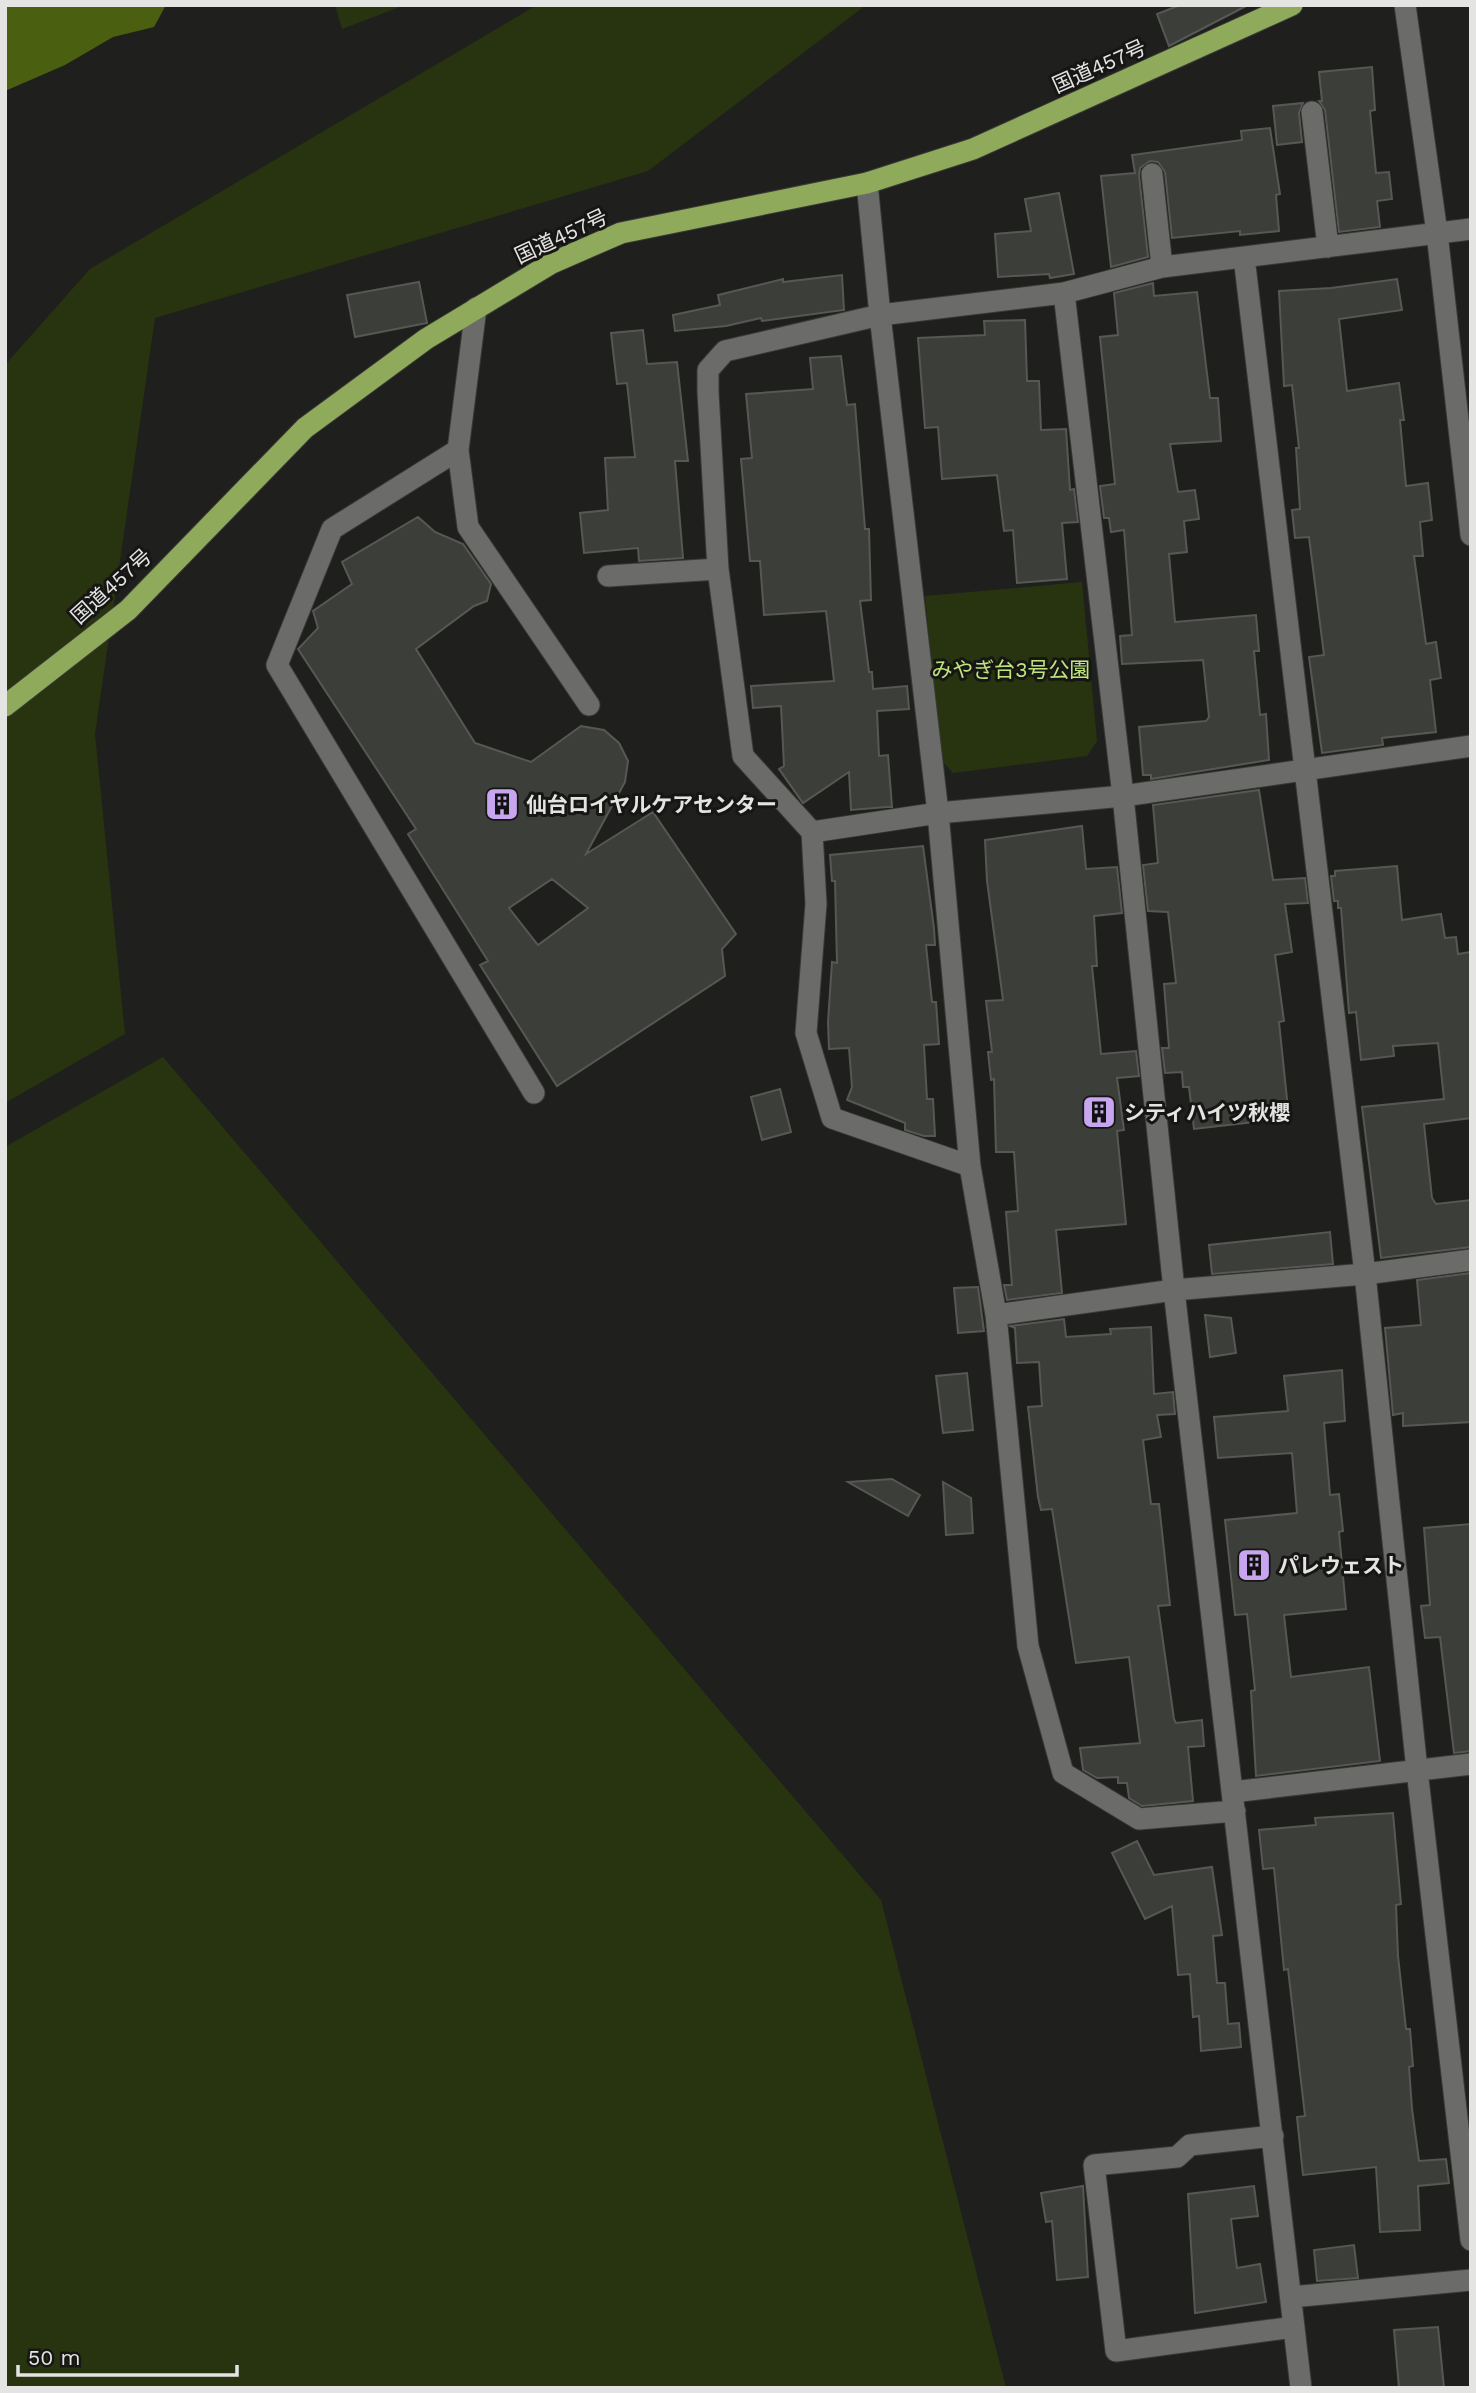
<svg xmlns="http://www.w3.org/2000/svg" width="1476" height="2393" font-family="'Work Sans','Noto Sans JP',sans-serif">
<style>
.green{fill:#28340f}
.water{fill:#4a6010}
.building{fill:#3c3e3a;stroke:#565854;stroke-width:2;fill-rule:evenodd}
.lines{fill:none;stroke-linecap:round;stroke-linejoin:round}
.minor-casing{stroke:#393a38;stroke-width:23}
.highway-casing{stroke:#393a38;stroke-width:23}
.minor{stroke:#6b6c69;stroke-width:21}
.highway{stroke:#8faa5b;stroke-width:21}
.labels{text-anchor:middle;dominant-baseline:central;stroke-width:6;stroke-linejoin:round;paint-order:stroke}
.street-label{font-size:21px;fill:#e4e5e3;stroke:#161714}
.park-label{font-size:21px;fill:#c0e47d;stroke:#161714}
.poi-label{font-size:21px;font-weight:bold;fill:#e4e5e3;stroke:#161714;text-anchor:start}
</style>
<rect width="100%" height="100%" fill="#1f201d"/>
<path class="green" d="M 335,5 L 405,5 L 342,29 Z
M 537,5 L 866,5 L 648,171 L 155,318 L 95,734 L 125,1034 L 5,1103 L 5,365 L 90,269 Z
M 1082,582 L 1097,741 L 1087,756 L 953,773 L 941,760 L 925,596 Z
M 163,1057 L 881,1900 L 1006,2388 L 5,2388 L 5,1147 Z"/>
<path class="water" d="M 5,5 L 166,5 L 154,27 L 113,37 L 65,65 L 5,91 Z"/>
<path class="building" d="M 1180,5 L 1248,5 L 1169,46 L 1157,14 Z
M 1372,67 L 1375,110 L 1370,111 L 1376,173 L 1389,172 L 1392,199 L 1377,201 L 1380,227 L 1339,232 L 1325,110 L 1319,101 L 1322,101 L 1319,72 Z
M 1303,103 L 1299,113 L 1302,142 L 1277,145 L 1273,106 Z
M 1270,128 L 1280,194 L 1276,195 L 1279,231 L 1240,235 L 1240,231 L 1172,238 L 1165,172 L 1158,162 L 1150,161 L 1140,168 L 1139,175 L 1148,257 L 1111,267 L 1101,176 L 1135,173 L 1132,155 L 1242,140 L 1241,131 Z
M 1059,193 L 1074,274 L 1050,278 L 1049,274 L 998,277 L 995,234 L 1031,231 L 1025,199 Z
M 842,275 L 844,310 L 762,321 L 761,318 L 726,326 L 675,331 L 673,315 L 720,305 L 718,295 L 783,279 L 783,282 Z
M 1397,279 L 1402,310 L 1339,319 L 1347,391 L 1399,383 L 1404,420 L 1400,420 L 1406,486 L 1428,483 L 1432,520 L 1420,522 L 1423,556 L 1414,556 L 1426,644 L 1436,642 L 1441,678 L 1430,680 L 1436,732 L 1382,738 L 1383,745 L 1322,753 L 1309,657 L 1324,655 L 1309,537 L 1295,538 L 1292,510 L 1300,509 L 1296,448 L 1299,448 L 1292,385 L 1284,386 L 1279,291 L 1331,288 Z
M 419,282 L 427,323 L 355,337 L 347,295 Z
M 1153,283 L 1154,296 L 1197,292 L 1210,398 L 1218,398 L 1221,441 L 1170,444 L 1178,492 L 1195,490 L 1199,519 L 1184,521 L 1187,552 L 1169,554 L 1175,622 L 1256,615 L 1259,651 L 1254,651 L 1260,715 L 1266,714 L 1269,760 L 1151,779 L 1151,775 L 1143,775 L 1139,727 L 1206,721 L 1209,717 L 1203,660 L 1122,664 L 1120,636 L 1132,635 L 1124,530 L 1111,532 L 1109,518 L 1104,518 L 1100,486 L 1115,484 L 1100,337 L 1118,335 L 1114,293 Z
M 1025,320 L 1027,381 L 1039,381 L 1041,430 L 1066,429 L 1070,490 L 1074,489 L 1078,522 L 1062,523 L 1067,579 L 1017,583 L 1013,530 L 1004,531 L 997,475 L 942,479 L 938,427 L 925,428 L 918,338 L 985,335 L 984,321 Z
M 643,330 L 647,364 L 677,362 L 688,461 L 675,461 L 683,558 L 639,561 L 638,548 L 584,553 L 580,513 L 608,510 L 605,458 L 635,457 L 627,383 L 617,384 L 611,333 Z
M 841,356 L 847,405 L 855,404 L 865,529 L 869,529 L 871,600 L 860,601 L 869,672 L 872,672 L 873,689 L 907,686 L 909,709 L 877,711 L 879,756 L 888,755 L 892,807 L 887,807 L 851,810 L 849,772 L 803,803 L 779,769 L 784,766 L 781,706 L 753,708 L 751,686 L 834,681 L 826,611 L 764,615 L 760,561 L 750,561 L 741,459 L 752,458 L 746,394 L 813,389 L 810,358 Z
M 418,517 L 435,532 L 463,544 L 491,584 L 487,601 L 474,606 L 416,649 L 475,743 L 531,762 L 581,726 L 604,730 L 619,743 L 628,761 L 625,782 L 586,854 L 653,812 L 736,934 L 722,949 L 725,976 L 557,1086 L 480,965 L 488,961 L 408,834 L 416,829 L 298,649 L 318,628 L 313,611 L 352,584 L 342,562 ZM 552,879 L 588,908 L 538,945 L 509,908 Z
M 1259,790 L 1273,880 L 1305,878 L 1308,903 L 1285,904 L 1292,952 L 1275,955 L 1284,1021 L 1279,1022 L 1289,1118 L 1194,1129 L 1189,1087 L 1183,1087 L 1182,1072 L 1165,1073 L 1162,1048 L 1169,1048 L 1164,984 L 1176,983 L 1168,912 L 1148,911 L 1143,865 L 1158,863 L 1153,805 Z
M 1082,826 L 1086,869 L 1117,867 L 1122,913 L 1094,916 L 1097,966 L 1092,966 L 1101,1054 L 1136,1051 L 1139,1076 L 1117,1078 L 1124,1130 L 1117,1131 L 1126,1224 L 1056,1230 L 1062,1293 L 1007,1300 L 1004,1285 L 1012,1285 L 1006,1212 L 1018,1211 L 1014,1152 L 996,1152 L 994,1079 L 991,1080 L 988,1052 L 992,1052 L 986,1001 L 1003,1000 L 987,881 L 985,840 Z
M 923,846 L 934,928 L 935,945 L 926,945 L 932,1002 L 936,1002 L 939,1044 L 924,1045 L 927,1099 L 933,1099 L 935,1136 L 924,1136 L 905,1130 L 905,1123 L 847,1100 L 852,1087 L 849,1048 L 829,1049 L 828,1022 L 832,962 L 837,963 L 835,881 L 832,881 L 830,855 Z
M 1397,866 L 1402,920 L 1441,914 L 1445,938 L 1456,937 L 1458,954 L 1471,952 L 1471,1118 L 1424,1124 L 1432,1198 L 1436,1204 L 1471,1200 L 1471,1247 L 1381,1258 L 1362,1107 L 1444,1099 L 1438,1043 L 1393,1046 L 1394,1056 L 1361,1060 L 1356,1012 L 1349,1013 L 1341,908 L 1338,908 L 1338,901 L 1334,901 L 1331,876 L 1335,876 L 1335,871 Z
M 780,1089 L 791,1132 L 762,1140 L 751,1097 Z
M 1330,1232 L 1333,1264 L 1212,1274 L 1209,1245 Z
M 1471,1273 L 1471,1422 L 1403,1426 L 1403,1413 L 1393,1415 L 1385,1328 L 1421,1325 L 1417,1280 Z
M 978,1287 L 984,1331 L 958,1333 L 954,1288 Z
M 1205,1315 L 1231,1318 L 1236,1353 L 1210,1357 Z
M 1064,1319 L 1066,1337 L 1111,1334 L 1110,1329 L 1151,1327 L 1154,1394 L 1173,1392 L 1175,1414 L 1157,1415 L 1161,1437 L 1143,1440 L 1151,1504 L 1159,1504 L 1170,1605 L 1158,1606 L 1174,1719 L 1176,1723 L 1202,1720 L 1204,1746 L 1188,1747 L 1193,1801 L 1142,1806 L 1129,1798 L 1127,1783 L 1118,1783 L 1118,1777 L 1097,1778 L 1083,1770 L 1080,1748 L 1140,1743 L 1129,1657 L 1076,1663 L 1052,1509 L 1041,1510 L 1038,1497 L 1028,1407 L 1042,1406 L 1039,1362 L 1017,1363 L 1015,1328 L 1010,1326 Z
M 1342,1370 L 1345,1421 L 1324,1423 L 1330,1495 L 1339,1494 L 1343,1531 L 1339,1532 L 1346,1609 L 1284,1615 L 1291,1677 L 1369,1667 L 1380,1761 L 1256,1776 L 1251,1691 L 1255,1690 L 1247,1614 L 1235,1615 L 1225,1520 L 1297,1513 L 1292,1453 L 1218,1458 L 1214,1417 L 1288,1411 L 1284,1376 Z
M 967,1373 L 973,1430 L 943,1433 L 936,1376 Z
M 892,1479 L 920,1495 L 908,1516 L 848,1482 Z
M 943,1482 L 971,1498 L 973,1533 L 946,1535 Z
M 1471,1524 L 1471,1751 L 1454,1753 L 1440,1637 L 1425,1638 L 1421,1606 L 1430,1605 L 1424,1528 Z
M 1393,1813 L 1401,1904 L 1396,1905 L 1398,1956 L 1406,2029 L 1410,2029 L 1413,2066 L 1409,2067 L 1412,2109 L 1419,2161 L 1446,2159 L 1449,2183 L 1418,2186 L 1420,2230 L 1380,2232 L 1376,2167 L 1303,2175 L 1297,2117 L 1305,2116 L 1288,1969 L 1284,1970 L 1274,1868 L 1263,1869 L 1259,1830 L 1316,1825 L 1315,1818 Z
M 1137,1841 L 1154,1875 L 1212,1867 L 1222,1935 L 1213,1936 L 1217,1983 L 1225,1983 L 1228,2024 L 1239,2023 L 1241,2047 L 1201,2051 L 1199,2016 L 1193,2017 L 1190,1974 L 1178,1975 L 1172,1906 L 1145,1919 L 1112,1853 Z
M 1083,2186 L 1088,2277 L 1057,2280 L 1052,2221 L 1046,2222 L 1041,2193 Z
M 1254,2186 L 1258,2216 L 1231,2219 L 1237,2268 L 1260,2264 L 1266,2302 L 1195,2313 L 1188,2194 Z
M 1354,2245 L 1358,2278 L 1317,2281 L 1314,2250 Z
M 1438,2327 L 1444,2388 L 1399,2388 L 1394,2330 Z"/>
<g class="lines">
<g class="minor-casing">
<path id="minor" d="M 1405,5 L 1437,233 L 1471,535
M 1312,112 L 1328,247
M 1152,174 L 1162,267
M 867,183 L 880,315 L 938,813 L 1123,796 L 1471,746
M 1471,229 L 1162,267 L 1064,293 L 880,315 L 725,351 L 708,370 L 708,392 L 718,569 L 743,756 L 812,832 L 938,813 L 970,1166 L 996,1315 L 1174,1290 L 1365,1274 L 1471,1260
M 1244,257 L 1365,1274 L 1417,1770 L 1471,2240
M 1064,293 L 1123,796 L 1174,1290 L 1301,2388
M 476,308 L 458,450 L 332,529 L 277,665 L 534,1093
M 458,450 L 468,527 L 589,705
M 608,576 L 718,569
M 812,832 L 816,904 L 806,1033 L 832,1118 L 970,1166
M 996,1315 L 1028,1646 L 1063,1773 L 1139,1819 L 1235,1811
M 1232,1792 L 1471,1764
M 1273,2136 L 1190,2145 L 1177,2157 L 1094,2165 L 1116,2351 L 1294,2327
M 1291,2297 L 1471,2280"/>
</g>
<g class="highway-casing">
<path id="highway" d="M 5,706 L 128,610 L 305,428 L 426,339 L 552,263 L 621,233 L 867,183 L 973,149 L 1292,5"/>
</g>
<use href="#minor" class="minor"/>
<use href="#highway" class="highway"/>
</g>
<defs>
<g id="building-square" transform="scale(1.75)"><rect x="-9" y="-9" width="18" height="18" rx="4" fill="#c7a6ef" stroke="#161714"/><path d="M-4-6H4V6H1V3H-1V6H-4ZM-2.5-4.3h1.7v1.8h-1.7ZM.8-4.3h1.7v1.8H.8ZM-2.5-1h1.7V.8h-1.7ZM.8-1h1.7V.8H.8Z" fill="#111"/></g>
</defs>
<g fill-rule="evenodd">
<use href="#building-square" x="502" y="804"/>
<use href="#building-square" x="1099" y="1112"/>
<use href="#building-square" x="1254" y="1565"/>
</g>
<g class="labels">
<g class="street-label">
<text transform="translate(1099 66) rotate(-24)">国道457号</text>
<text transform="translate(561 236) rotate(-25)">国道457号</text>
<text transform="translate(111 586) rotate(-42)">国道457号</text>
</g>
<g class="park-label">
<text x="1011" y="669">みやぎ台3号公園</text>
</g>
<g class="poi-label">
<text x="526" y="804">仙台ロイヤルケアセンター</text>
<text x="1124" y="1112">シティハイツ秋櫻</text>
<text x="1278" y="1565">パレウェスト</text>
</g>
</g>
<rect width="1476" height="2393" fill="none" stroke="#e4e5e3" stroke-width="14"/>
<path d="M18 2365v10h219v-10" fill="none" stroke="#e4e5e3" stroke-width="3.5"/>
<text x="28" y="2365" font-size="21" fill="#e4e5e3" stroke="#161714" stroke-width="5" paint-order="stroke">50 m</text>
</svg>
